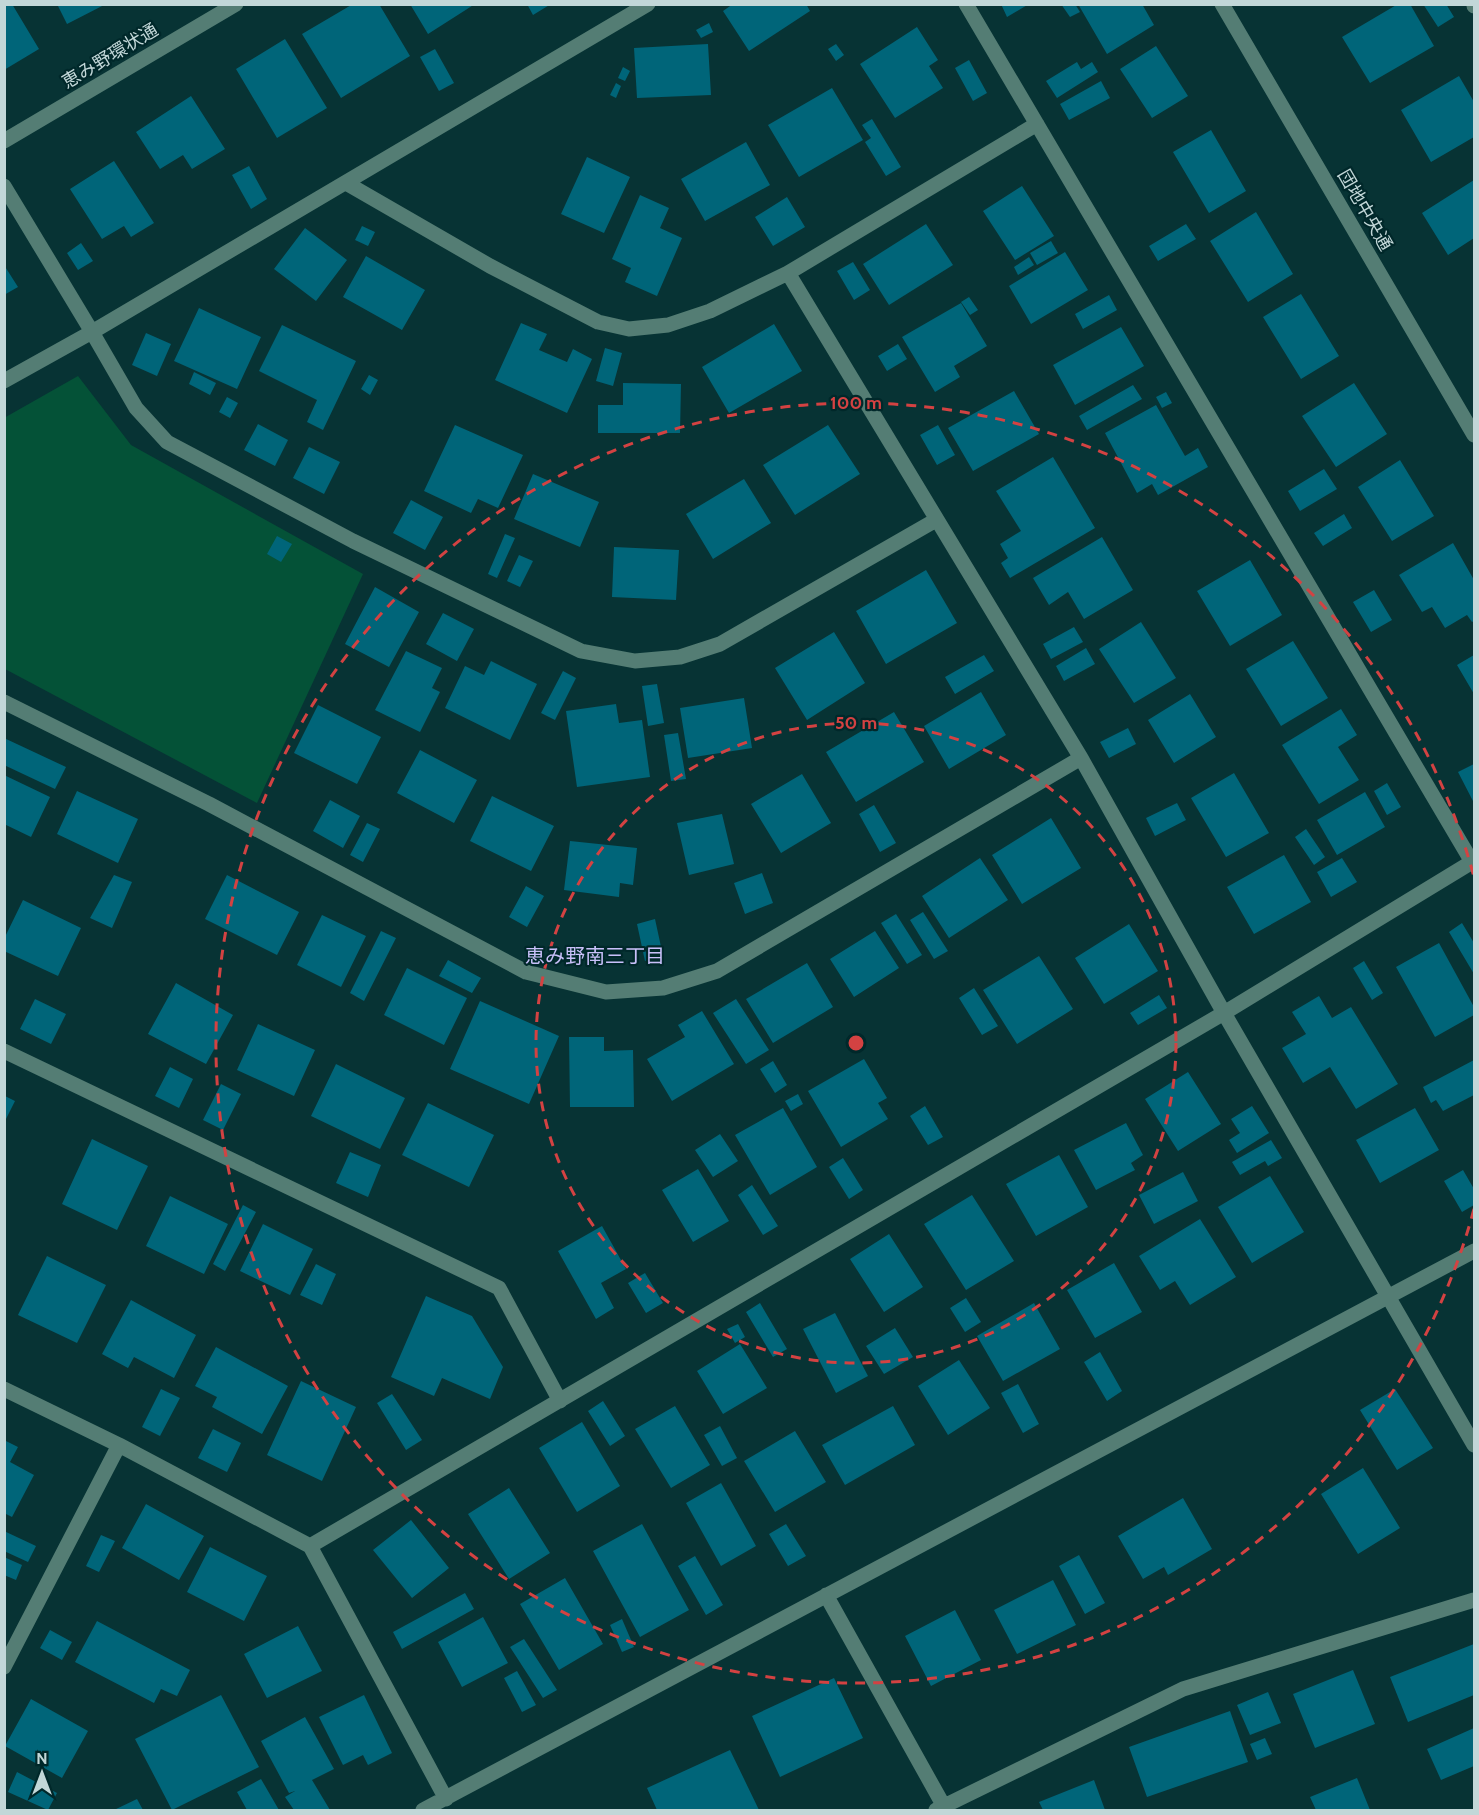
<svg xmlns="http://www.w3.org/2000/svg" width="1479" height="1815" font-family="Cabin,'Noto Sans JP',sans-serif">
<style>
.green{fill:#045237}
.building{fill:#006579}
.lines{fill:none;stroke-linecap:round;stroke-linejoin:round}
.minor{stroke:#547d74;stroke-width:15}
.ring{fill:none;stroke:#d34242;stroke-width:3;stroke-dasharray:10 8}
.labels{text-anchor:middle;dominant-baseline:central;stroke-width:4.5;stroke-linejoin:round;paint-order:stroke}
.street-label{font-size:18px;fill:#c2d7d8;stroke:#00282a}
.neighbourhood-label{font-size:20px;fill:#c8c0f9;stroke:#00282a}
.centre{fill:#d34242;stroke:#00282a;stroke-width:3}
.ring-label{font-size:18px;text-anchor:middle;font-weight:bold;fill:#d34242;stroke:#00282a;stroke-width:4.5;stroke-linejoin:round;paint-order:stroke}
</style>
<rect width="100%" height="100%" fill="#073334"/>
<path class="green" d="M 78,376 L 131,445 L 363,574 L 257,803 L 5,669 L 4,418 Z"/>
<path class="building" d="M 4,4 L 12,4 L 39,49 L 4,70 Z
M 57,4 L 106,4 L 67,24 Z
M 353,4 L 379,4 L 410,56 L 341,98 L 302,34 Z
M 410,4 L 475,4 L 428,34 Z
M 527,4 L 551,4 L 533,15 Z
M 733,4 L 806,4 L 810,11 L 749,51 L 723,11 Z
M 1001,4 L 1029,4 L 1007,17 Z
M 1061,4 L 1075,4 L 1080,12 L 1070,17 Z
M 1078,4 L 1142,4 L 1154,25 L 1107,54 Z
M 1398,4 L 1410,4 L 1434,46 L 1370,83 L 1342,37 Z
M 1423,4 L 1446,4 L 1454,17 L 1438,27 Z
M 709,23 L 713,32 L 701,38 L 696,30 Z
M 917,27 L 938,60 L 929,66 L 943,88 L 895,118 L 860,64 Z
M 285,39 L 327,108 L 277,138 L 236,69 Z
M 708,44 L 711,95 L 637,98 L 634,48 Z
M 836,44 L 844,55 L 836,61 L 828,49 Z
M 1156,46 L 1188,96 L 1152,118 L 1120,69 Z
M 435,49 L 454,83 L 439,91 L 420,57 Z
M 969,60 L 987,93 L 973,101 L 955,68 Z
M 1077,62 L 1081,69 L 1092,62 L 1098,72 L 1057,98 L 1046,81 Z
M 623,67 L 630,71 L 625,81 L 618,78 Z
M 1459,76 L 1474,102 L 1474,137 L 1431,162 L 1401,110 Z
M 1101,81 L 1110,98 L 1069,120 L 1060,104 Z
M 616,83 L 621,86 L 616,98 L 610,95 Z
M 832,88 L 863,140 L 799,177 L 768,125 Z
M 191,96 L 225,149 L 192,169 L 183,155 L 160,169 L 136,132 Z
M 872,119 L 901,167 L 886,176 L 865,142 L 871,138 L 862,125 Z
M 1211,130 L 1246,191 L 1209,213 L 1173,152 Z
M 746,142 L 770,185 L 705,221 L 681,179 Z
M 587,157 L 630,177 L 604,233 L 561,214 Z
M 114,161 L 154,223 L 131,237 L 124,226 L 102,239 L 70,189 Z
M 249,166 L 267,199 L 251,209 L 232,175 Z
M 1474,180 L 1474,238 L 1448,255 L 1422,213 Z
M 1022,186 L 1054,236 L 1015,260 L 983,211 Z
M 640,195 L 669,208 L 660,228 L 682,238 L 657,296 L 625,282 L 631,268 L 612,259 Z
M 787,197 L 805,227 L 773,246 L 755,217 Z
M 1256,212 L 1293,274 L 1248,302 L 1210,241 Z
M 926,224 L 953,265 L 889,305 L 863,264 Z
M 1186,224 L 1196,239 L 1158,261 L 1149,246 Z
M 362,226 L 375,232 L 368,246 L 355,240 Z
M 305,228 L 347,260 L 316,301 L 274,269 Z
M 1051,241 L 1058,253 L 1037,265 L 1030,253 Z
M 81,243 L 93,261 L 78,270 L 67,253 Z
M 1065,252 L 1088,290 L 1031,324 L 1009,286 Z
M 366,256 L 425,290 L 402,330 L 343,297 Z
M 1029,257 L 1034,265 L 1018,275 L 1014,267 Z
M 853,262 L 870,290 L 854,300 L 837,271 Z
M 4,265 L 18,287 L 4,295 Z
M 1301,294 L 1339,356 L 1301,379 L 1263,317 Z
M 1109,295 L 1117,310 L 1083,329 L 1075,314 Z
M 969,297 L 978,310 L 970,315 L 961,302 Z
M 961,303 L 987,346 L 954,366 L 960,377 L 935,392 L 902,337 Z
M 199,308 L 261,337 L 237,389 L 174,361 Z
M 521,323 L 547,334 L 539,350 L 567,362 L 573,349 L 592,359 L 567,413 L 495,380 Z
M 774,324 L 802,371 L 729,413 L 702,367 Z
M 282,325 L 356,361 L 323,430 L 307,422 L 317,400 L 259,371 Z
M 1121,327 L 1144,366 L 1075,405 L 1053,365 Z
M 146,333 L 171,344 L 157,376 L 132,365 Z
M 898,344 L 907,359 L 887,371 L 878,356 Z
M 605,348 L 622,353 L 613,386 L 596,381 Z
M 194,372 L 216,383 L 210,395 L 189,384 Z
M 369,375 L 378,380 L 370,395 L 361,389 Z
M 623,383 L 681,384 L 680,433 L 598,433 L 598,405 L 623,405 Z
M 1354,383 L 1387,434 L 1336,467 L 1302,416 Z
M 1133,385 L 1142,399 L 1087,430 L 1079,416 Z
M 1014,391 L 1039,434 L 973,471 L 948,428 Z
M 1166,392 L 1172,403 L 1162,408 L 1156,397 Z
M 227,397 L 238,403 L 230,418 L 219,412 Z
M 1156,405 L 1185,456 L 1198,448 L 1208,467 L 1158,495 L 1152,484 L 1137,493 L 1105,433 Z
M 258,424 L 288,440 L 275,466 L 244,450 Z
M 455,425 L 523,455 L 498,508 L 478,499 L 471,513 L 424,491 Z
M 828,425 L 860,474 L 795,515 L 763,465 Z
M 938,425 L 955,455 L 937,465 L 920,435 Z
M 309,447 L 340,462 L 324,494 L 293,478 Z
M 1053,457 L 1095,528 L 1010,578 L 1001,563 L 1008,558 L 1000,544 L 1021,531 L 996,491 Z
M 1400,460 L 1434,516 L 1392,541 L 1358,487 Z
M 1324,469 L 1337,489 L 1300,511 L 1288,491 Z
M 533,474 L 599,502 L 580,547 L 514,519 Z
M 744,479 L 771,523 L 713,559 L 686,514 Z
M 411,500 L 443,517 L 425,550 L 393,533 Z
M 1344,514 L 1352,528 L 1323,546 L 1314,533 Z
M 505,534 L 515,538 L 497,578 L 488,574 Z
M 277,536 L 292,544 L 281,562 L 267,554 Z
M 1102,537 L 1133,590 L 1084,619 L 1068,592 L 1049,605 L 1033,578 Z
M 1453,543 L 1474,580 L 1474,621 L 1472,622 L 1467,615 L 1445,628 L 1432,607 L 1422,612 L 1399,575 Z
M 614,547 L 679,550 L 676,600 L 612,597 Z
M 519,555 L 533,561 L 520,587 L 507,581 Z
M 1250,560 L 1282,615 L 1230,646 L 1197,591 Z
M 926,570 L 957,623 L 886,664 L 856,611 Z
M 375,587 L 419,612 L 389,667 L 345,644 Z
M 1374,590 L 1392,620 L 1371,632 L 1353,602 Z
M 443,613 L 474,629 L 457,661 L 426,644 Z
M 1141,622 L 1176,678 L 1134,703 L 1099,649 Z
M 1074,627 L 1083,642 L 1051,659 L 1043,644 Z
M 834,632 L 865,683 L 807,720 L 775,668 Z
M 1293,641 L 1328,698 L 1281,726 L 1246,669 Z
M 1086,648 L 1095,664 L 1064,681 L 1056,666 Z
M 406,651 L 442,668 L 432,688 L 440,692 L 420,732 L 375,710 Z
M 984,655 L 994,671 L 955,694 L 945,677 Z
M 1474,655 L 1474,694 L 1457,665 Z
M 491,661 L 537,684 L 510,740 L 445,708 L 465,666 L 484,675 Z
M 563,671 L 576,678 L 555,720 L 541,713 Z
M 657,684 L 664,723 L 648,726 L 642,686 Z
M 981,692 L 1006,735 L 949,769 L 924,726 Z
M 1190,694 L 1216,737 L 1174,763 L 1148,720 Z
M 744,698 L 752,748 L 688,758 L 680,708 Z
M 616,704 L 619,723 L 642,720 L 650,777 L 577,787 L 566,711 Z
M 318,705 L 381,737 L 357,784 L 294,753 Z
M 1341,709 L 1357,735 L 1338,747 L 1359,780 L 1319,804 L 1282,745 Z
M 894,712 L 924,762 L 856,802 L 826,752 Z
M 1128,728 L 1136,744 L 1109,758 L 1100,742 Z
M 678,733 L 686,779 L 671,781 L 664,735 Z
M 4,738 L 66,767 L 55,789 L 4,765 Z
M 420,750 L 477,780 L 454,823 L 397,793 Z
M 1474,764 L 1474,803 L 1458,772 Z
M 1234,773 L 1269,833 L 1226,857 L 1191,798 Z
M 802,774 L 831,823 L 781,853 L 751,804 Z
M 4,775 L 50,797 L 31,837 L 4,824 Z
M 1387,783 L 1401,807 L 1387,815 L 1374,791 Z
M 77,791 L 138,819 L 118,863 L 57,834 Z
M 1365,792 L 1385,827 L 1337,855 L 1317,820 Z
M 492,796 L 554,826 L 531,871 L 470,841 Z
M 330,800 L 360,816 L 343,848 L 313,831 Z
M 1177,803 L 1186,820 L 1155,836 L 1146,818 Z
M 874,805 L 896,843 L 880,852 L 859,814 Z
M 722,814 L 734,864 L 689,875 L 677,823 Z
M 1051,818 L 1081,868 L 1022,904 L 992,855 Z
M 367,823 L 380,829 L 363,862 L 350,855 Z
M 1306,829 L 1325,857 L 1314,865 L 1295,837 Z
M 570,841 L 637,848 L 633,885 L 620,883 L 619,897 L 564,890 Z
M 1284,855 L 1311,902 L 1254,934 L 1227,887 Z
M 980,858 L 1008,900 L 949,938 L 922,896 Z
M 1342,858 L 1357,882 L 1331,897 L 1317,872 Z
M 762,873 L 773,903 L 745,914 L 734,883 Z
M 114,875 L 132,882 L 112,928 L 90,918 Z
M 227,875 L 299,912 L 277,955 L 205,919 Z
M 526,886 L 544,896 L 527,927 L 509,917 Z
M 23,900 L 81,928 L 58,976 L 4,951 L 4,939 Z
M 923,912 L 948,951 L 934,959 L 910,920 Z
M 896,914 L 922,955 L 907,964 L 881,923 Z
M 322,915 L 366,936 L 341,987 L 297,965 Z
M 655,919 L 663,956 L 645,961 L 637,924 Z
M 1462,923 L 1474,943 L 1474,974 L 1449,932 Z
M 1129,924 L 1158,971 L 1104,1004 L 1075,958 Z
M 381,931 L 396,938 L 364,1001 L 350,993 Z
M 875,931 L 899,968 L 854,997 L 830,959 Z
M 1439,943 L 1474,1007 L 1474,1015 L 1435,1037 L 1396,967 Z
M 1039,956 L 1073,1009 L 1017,1044 L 983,990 Z
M 448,960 L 481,978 L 472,993 L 439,976 Z
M 1364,961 L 1383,993 L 1372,1000 L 1353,968 Z
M 807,963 L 833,1007 L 773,1043 L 746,999 Z
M 407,968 L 467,998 L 444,1045 L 384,1015 Z
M 176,983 L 233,1015 L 206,1064 L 148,1034 Z
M 974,988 L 998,1026 L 982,1035 L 959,998 Z
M 1159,995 L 1167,1008 L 1138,1025 L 1130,1013 Z
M 1319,996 L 1332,1018 L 1351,1007 L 1398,1084 L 1356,1109 L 1330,1067 L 1303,1083 L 1282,1048 L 1306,1034 L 1292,1012 Z
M 35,999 L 66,1014 L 51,1044 L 20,1029 Z
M 736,999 L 769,1050 L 746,1064 L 713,1013 Z
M 480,1001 L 559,1036 L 529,1104 L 450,1069 Z
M 702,1011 L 734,1064 L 672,1101 L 647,1059 L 685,1037 L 678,1025 Z
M 258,1024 L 315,1050 L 294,1096 L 237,1070 Z
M 569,1037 L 604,1037 L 604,1051 L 633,1050 L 634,1107 L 570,1107 Z
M 864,1059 L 887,1098 L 878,1103 L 888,1119 L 841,1147 L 808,1091 Z
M 1474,1060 L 1474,1095 L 1443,1111 L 1436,1100 L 1431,1103 L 1423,1087 Z
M 773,1061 L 787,1085 L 775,1093 L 760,1069 Z
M 336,1064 L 405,1098 L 380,1149 L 311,1116 Z
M 170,1067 L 193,1079 L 179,1108 L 155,1096 Z
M 1188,1072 L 1221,1124 L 1178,1151 L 1145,1099 Z
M 221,1084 L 241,1094 L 223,1130 L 203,1120 Z
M 798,1094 L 803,1104 L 791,1111 L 785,1101 Z
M 5,1096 L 15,1101 L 5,1121 Z
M 428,1103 L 494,1135 L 469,1187 L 402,1155 Z
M 925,1106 L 943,1137 L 928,1145 L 910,1116 Z
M 1252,1106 L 1269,1133 L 1237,1153 L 1229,1140 L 1240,1133 L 1231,1119 Z
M 783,1108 L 817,1167 L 770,1195 L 735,1135 Z
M 1415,1108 L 1439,1150 L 1380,1183 L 1356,1140 Z
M 1126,1123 L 1143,1155 L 1131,1163 L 1135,1170 L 1096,1190 L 1074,1150 Z
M 720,1134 L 738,1161 L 713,1177 L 695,1150 Z
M 92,1139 L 148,1166 L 117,1230 L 62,1204 Z
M 1271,1140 L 1282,1158 L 1268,1166 L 1265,1161 L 1240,1175 L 1232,1162 Z
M 350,1152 L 381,1165 L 368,1197 L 336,1183 Z
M 1059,1155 L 1088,1207 L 1036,1236 L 1006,1184 Z
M 843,1158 L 863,1190 L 849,1199 L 829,1167 Z
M 698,1169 L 729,1221 L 693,1242 L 662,1190 Z
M 1463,1170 L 1474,1189 L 1474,1205 L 1462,1212 L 1444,1181 Z
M 1183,1172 L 1198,1201 L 1154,1224 L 1139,1195 Z
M 1270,1176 L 1304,1232 L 1252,1263 L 1218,1207 Z
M 752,1185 L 778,1226 L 763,1235 L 738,1195 Z
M 972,1195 L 1014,1261 L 966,1290 L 924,1224 Z
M 170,1196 L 228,1224 L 204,1274 L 146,1246 Z
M 243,1205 L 256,1212 L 225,1271 L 213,1264 Z
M 1200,1219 L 1236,1277 L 1190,1305 L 1175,1281 L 1160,1290 L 1139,1256 Z
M 263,1224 L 313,1249 L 290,1295 L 240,1271 Z
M 602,1226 L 626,1269 L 601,1283 L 614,1308 L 596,1319 L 558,1251 Z
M 889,1234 L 923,1287 L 884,1312 L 850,1259 Z
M 47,1256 L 106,1285 L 77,1343 L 18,1315 Z
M 1114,1263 L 1142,1312 L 1095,1338 L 1067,1290 Z
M 316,1264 L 336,1274 L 322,1305 L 300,1295 Z
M 645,1273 L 663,1303 L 646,1313 L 628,1283 Z
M 426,1296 L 472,1316 L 503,1367 L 490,1399 L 442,1378 L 434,1396 L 391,1377 Z
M 966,1298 L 981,1322 L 965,1332 L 950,1308 Z
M 131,1300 L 196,1335 L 174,1378 L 134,1357 L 128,1368 L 102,1354 Z
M 760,1303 L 787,1349 L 773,1357 L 746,1312 Z
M 1034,1303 L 1060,1349 L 1003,1381 L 977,1336 Z
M 835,1313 L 868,1376 L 836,1393 L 803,1329 Z
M 738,1324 L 745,1337 L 735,1343 L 727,1329 Z
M 895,1328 L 913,1357 L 884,1374 L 866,1346 Z
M 740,1344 L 767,1388 L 723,1414 L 697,1371 Z
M 216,1347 L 288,1386 L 262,1434 L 212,1407 L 217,1397 L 195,1386 Z
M 1100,1352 L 1122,1391 L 1107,1401 L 1084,1362 Z
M 959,1360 L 990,1408 L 948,1435 L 918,1386 Z
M 301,1381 L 356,1407 L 322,1481 L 267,1455 Z
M 1018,1384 L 1039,1424 L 1023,1433 L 1001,1393 Z
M 161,1389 L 180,1398 L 160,1436 L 142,1427 Z
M 1395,1389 L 1433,1448 L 1397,1470 L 1360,1410 Z
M 392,1394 L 422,1440 L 406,1450 L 377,1403 Z
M 603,1401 L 625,1436 L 610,1446 L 588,1411 Z
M 675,1406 L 710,1465 L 671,1488 L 635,1429 Z
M 893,1406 L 915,1445 L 845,1485 L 822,1445 Z
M 582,1422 L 620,1486 L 577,1512 L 539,1448 Z
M 720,1426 L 737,1458 L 722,1466 L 704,1435 Z
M 213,1429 L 241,1443 L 227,1472 L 198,1458 Z
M 795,1431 L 826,1482 L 775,1512 L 744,1461 Z
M 4,1440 L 18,1447 L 10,1462 L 34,1475 L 12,1517 L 4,1513 Z
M 1363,1468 L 1400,1528 L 1358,1554 L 1321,1494 Z
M 721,1483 L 756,1546 L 721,1566 L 686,1503 Z
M 509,1488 L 550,1553 L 509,1579 L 468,1514 Z
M 1183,1498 L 1212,1549 L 1168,1575 L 1164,1567 L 1143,1579 L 1118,1536 Z
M 146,1504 L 204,1536 L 179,1580 L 122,1548 Z
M 411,1520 L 449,1568 L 412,1598 L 373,1550 Z
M 642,1524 L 689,1610 L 640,1637 L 593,1551 Z
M 786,1524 L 806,1556 L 788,1566 L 769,1534 Z
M 4,1531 L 36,1546 L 28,1562 L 4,1551 Z
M 101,1535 L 115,1541 L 99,1572 L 86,1566 Z
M 210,1547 L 267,1576 L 244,1621 L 187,1592 Z
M 1079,1555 L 1105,1603 L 1085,1614 L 1059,1566 Z
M 695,1556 L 723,1605 L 706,1615 L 678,1566 Z
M 4,1557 L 22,1565 L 16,1580 L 4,1575 Z
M 565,1578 L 603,1644 L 559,1670 L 520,1604 Z
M 1053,1580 L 1076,1625 L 1017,1654 L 994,1610 Z
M 465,1593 L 474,1609 L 402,1649 L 393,1632 Z
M 955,1610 L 981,1660 L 931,1686 L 905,1636 Z
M 483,1617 L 508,1663 L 462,1687 L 438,1642 Z
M 622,1619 L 634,1647 L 622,1652 L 610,1625 Z
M 97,1621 L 190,1670 L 177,1696 L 161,1689 L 154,1703 L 75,1662 Z
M 298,1626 L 322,1671 L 267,1698 L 244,1654 Z
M 50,1630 L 72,1642 L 62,1660 L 40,1648 Z
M 524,1639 L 557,1690 L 543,1698 L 510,1647 Z
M 1474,1644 L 1474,1695 L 1408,1722 L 1390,1677 Z
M 1353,1670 L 1375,1724 L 1315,1748 L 1293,1694 Z
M 517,1671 L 536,1705 L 522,1712 L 504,1678 Z
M 834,1678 L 863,1738 L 780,1777 L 752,1716 Z
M 1268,1692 L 1281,1723 L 1250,1735 L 1237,1705 Z
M 221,1695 L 259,1767 L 172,1810 L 135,1739 Z
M 364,1695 L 392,1753 L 368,1765 L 363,1755 L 343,1765 L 319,1717 Z
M 31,1699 L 88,1731 L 62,1778 L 5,1746 Z
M 1230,1711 L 1248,1762 L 1147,1797 L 1129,1747 Z
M 305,1717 L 334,1769 L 312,1780 L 330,1810 L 294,1810 L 285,1797 L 295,1791 L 289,1793 L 261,1741 Z
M 1474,1728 L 1474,1766 L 1441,1780 L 1427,1749 Z
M 1265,1738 L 1272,1754 L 1257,1760 L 1250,1744 Z
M 730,1750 L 759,1810 L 657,1810 L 647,1788 Z
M 17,1772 L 57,1793 L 48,1810 L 8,1792 Z
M 1357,1778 L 1370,1810 L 1316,1810 L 1310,1797 Z
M 261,1779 L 279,1810 L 247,1810 L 237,1792 Z
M 1094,1780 L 1105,1810 L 1043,1810 L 1039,1802 Z
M 137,1799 L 143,1810 L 114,1810 Z"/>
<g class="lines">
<path class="minor" d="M 1222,4 L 1474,435
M 1474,4 L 1474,6
M 4,141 L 236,4
M 346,183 L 490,266 L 598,322 L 629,329 L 668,325 L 710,311 L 788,273 L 1037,124
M 4,186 L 92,332 L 136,408 L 167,442 L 353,541 L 581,651 L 635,661 L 680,657 L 720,644 L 936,520
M 788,273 L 1081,758 L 1224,1013 L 1474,1445
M 4,381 L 92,332 L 648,4
M 4,702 L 209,804 L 526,972 L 606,992 L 663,988 L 717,971 L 1081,758
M 4,1051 L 499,1288 L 560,1401
M 4,1389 L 119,1445 L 310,1546 L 446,1799
M 310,1546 L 1224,1013 L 1472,862 L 966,4
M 826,1595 L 946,1810
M 4,1667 L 119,1445
M 423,1810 L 1474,1251
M 936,1810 L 1183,1689 L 1474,1600"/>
</g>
<g class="ring">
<circle cx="856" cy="1043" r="320"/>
<path d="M1474 1209A640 640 0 1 1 1474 877"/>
</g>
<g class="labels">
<g class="street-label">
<text transform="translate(110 56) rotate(-31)">恵み野環状通</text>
<text transform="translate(1365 210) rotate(60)">団地中央通</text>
</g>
<g class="neighbourhood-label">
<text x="595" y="956">恵み野南三丁目</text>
</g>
</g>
<circle cx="856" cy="1043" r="9" class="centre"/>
<g class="ring-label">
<text x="856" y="409">100 m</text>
<text x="856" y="729">50 m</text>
</g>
<rect width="1479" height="1815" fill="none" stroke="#c2d7d8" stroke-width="12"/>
<g transform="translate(42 1773)" stroke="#00282a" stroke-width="4.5" paint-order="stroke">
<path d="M0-4.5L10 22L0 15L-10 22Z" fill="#c2d7d8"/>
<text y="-9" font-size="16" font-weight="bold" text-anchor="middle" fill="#c2d7d8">N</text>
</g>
</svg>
